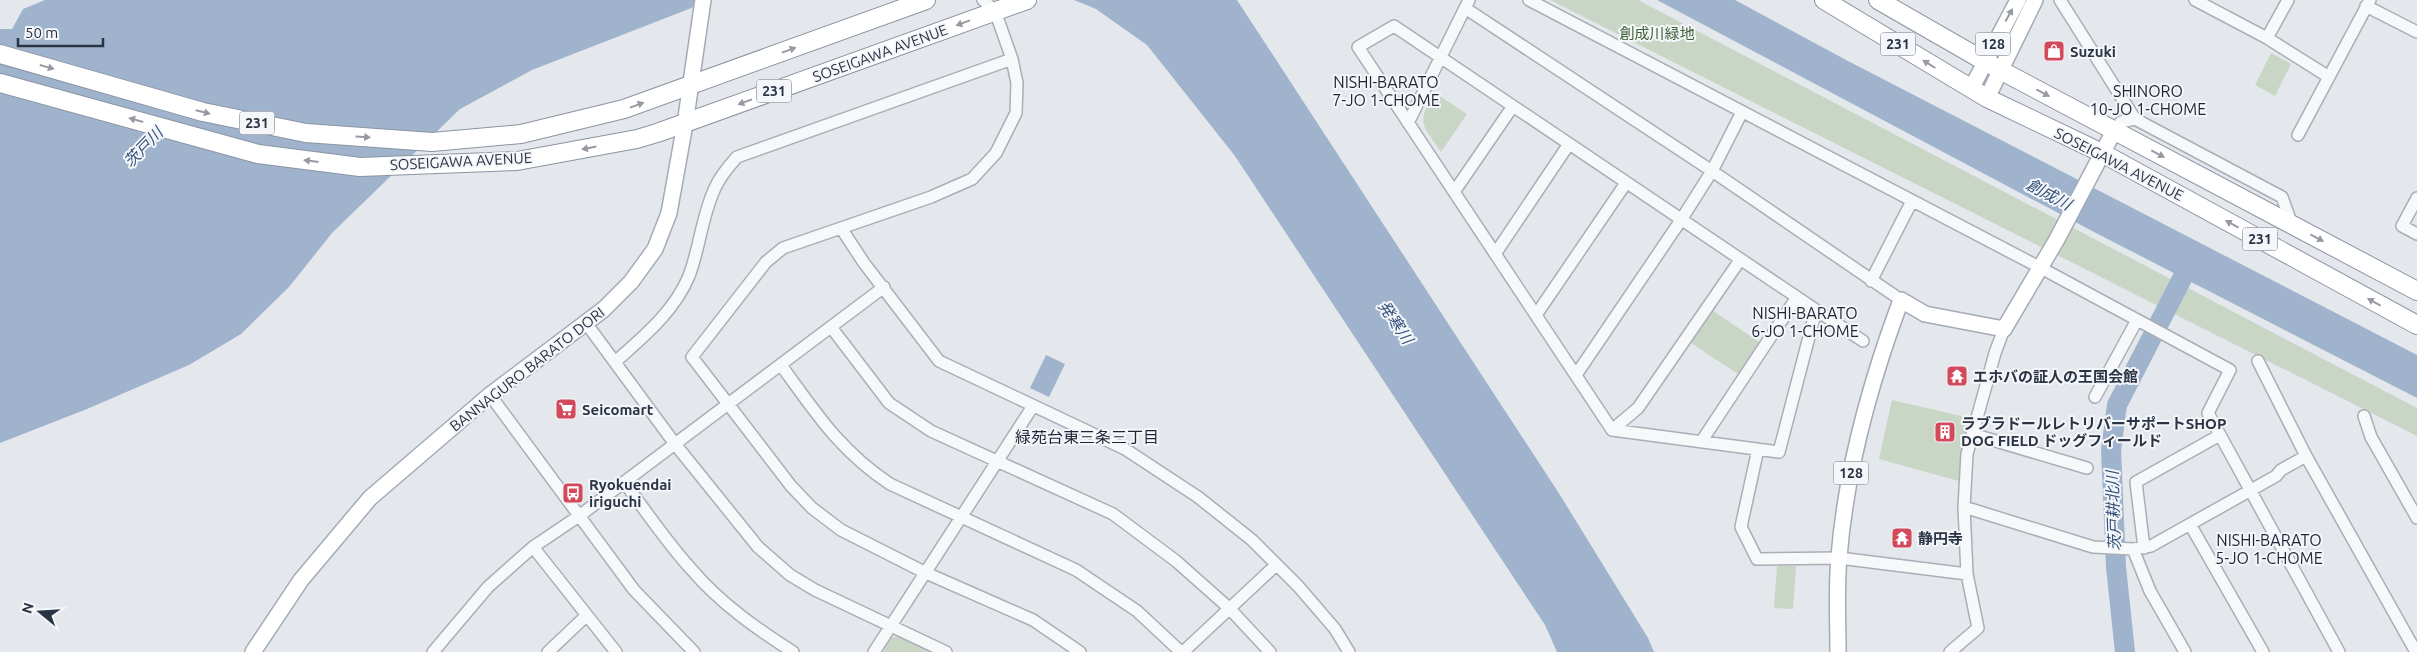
<svg xmlns="http://www.w3.org/2000/svg" width="2417" height="652" font-family="Ubuntu,'Noto Sans JP',sans-serif">
<style>
.green{fill:#c9d6c5}
.water{fill:#9fb4cc}
.lines{fill:none;stroke-linecap:round;stroke-linejoin:round}
.river{stroke:#9fb4cc;stroke-width:20}
.minor-casing{stroke:#a9aeb7;stroke-width:14}
.major-casing{stroke:#a3abb8;stroke-width:18}
.highway-casing{stroke:#8b94a3;stroke-width:20}
.minor{stroke:#f7f8fa;stroke-width:11}
.major{stroke:#fff;stroke-width:15}
.highway{stroke:#fff;stroke-width:18}
.oneway{fill:#959aa2}
.labels{text-anchor:middle;dominant-baseline:central;stroke-width:4;stroke-linejoin:round;paint-order:stroke}
.shield{fill:#f4f6f9;stroke:#676e7b;stroke-width:1}
.shield-label{font-size:14px;font-weight:bold;fill:#2b3445}
.park-label{font-size:15px;fill:#3f6138;stroke:#f4f6f9}
.poi-label{font-size:15px;font-weight:bold;fill:#2b3445;stroke:#f4f6f9;text-anchor:start}
.street-label{font-size:15px;fill:#2b3445;stroke:#f4f6f9}
.neighbourhood-label{font-size:16px;fill:#1d2536;stroke:#f4f6f9}
.water-label{font-size:16px;font-style:italic;fill:#34527a;stroke:#f4f6f9}
</style>
<rect width="100%" height="100%" fill="#e4e7ec"/>
<path class="green" d="M 1550,0 L 1638,0 L 2417,408 L 2417,436 Z
M 2271,53 L 2291,64 L 2275,96 L 2255,85 Z
M 1434,92 L 1467,114 L 1441,152 C 1421,122 1417,125 1434,92 Z
M 1712,310 L 1759,342 L 1738,374 L 1691,343 Z
M 1892,400 L 1970,418 L 1962,448 L 1959,481 L 1879,459 Z
M 1777,566 L 1796,566 L 1793,609 L 1774,608 Z
M 898,636 L 934,652 L 883,652 L 891,638 Z"/>
<path class="water" d="M 45,0 L 712,0 L 532,70 L 460,109 L 332,233 L 289,287 L 241,334 L 189,365 L 87,409 L 0,443 L 0,29 L 12,29 L 23,9 Z
M 1074,0 L 1237,0 L 1560,495 L 1648,638 L 1654,652 L 1557,652 L 1545,625 L 1235,156 L 1147,45 L 1096,9 Z
M 1657,0 L 1735,0 L 1848,61 L 2417,355 L 2417,398 L 2094,232 Z
M 1046,355 L 1065,364 L 1049,397 L 1030,388 Z"/>
<g class="lines">
<path class="river" d="M 2125,652 L 2116,567 L 2111,450 L 2117,405 L 2188,267"/>
<g class="minor-casing">
<path id="minor" d="M 983,0 L 995,11 L 1012,59 L 1017,83 L 1016,113 L 996,153 L 972,179 L 931,197 L 783,248 L 766,262 L 692,357 L 791,486 L 812,508 L 841,530 L 926,573 L 1033,620 L 1080,652
M 1529,0 L 2041,268 L 2230,370 L 2208,413 L 2339,652
M 2060,0 L 2135,119
M 2195,0 L 2267,38 L 2329,77
M 2366,6 L 2417,32
M 1465,8 L 1712,171 L 1901,300
M 1394,26 L 1816,310 L 1779,452 L 1612,430 L 1358,47 Z
M 2267,38 L 2288,0
M 1408,123 L 1469,0
M 2114,131 L 2121,122 L 2135,119 L 2282,197 L 2292,225
M 2298,135 L 2370,0
M 1454,192 L 1513,106
M 2417,198 L 2402,226 L 2417,234
M 841,228 L 864,263 L 939,361 L 1125,449 L 1198,497 L 1252,540 L 1298,586 L 1335,629 L 1349,652
M 1495,254 L 1569,144
M 1871,281 L 1912,201
M 1816,310 L 1863,341
M 1536,315 L 1626,183
M 586,323 L 675,444 L 758,547 L 790,575 L 815,590 L 946,652
M 831,327 L 889,403 L 931,431 L 1113,514 L 1176,561 L 1229,608 L 1270,652
M 2258,361 L 2306,456 L 2416,652
M 615,362 C 643,337 674,312 689,276 C 700,247 702,215 715,188 C 720,176 729,166 737,157 L 1012,59
M 781,365 C 815,412 840,451 890,484 L 1076,570 L 1137,611 L 1181,652
M 1576,375 L 1681,220 L 1712,171 L 1742,112
M 490,395 L 634,590 L 694,652
M 2095,397 L 2137,320
M 2364,416 L 2371,437 L 2417,518
M 1612,430 L 1638,408 L 1740,260
M 1972,434 L 2087,468
M 1701,442 L 1797,297
M 1758,449 L 1741,527 L 1757,559 L 1839,558 L 1967,574
M 624,482 C 646,511 667,543 692,570 C 720,603 757,629 793,652
M 1964,507 L 2093,547 L 2133,549 L 2151,546 L 2276,476 L 2281,470 L 2306,456
M 2191,526 L 2263,652
M 533,547 L 616,652
M 2144,548 L 2136,482 L 2220,435
M 2133,549 L 2150,591 L 2185,652
M 433,652 L 488,587 L 533,547 L 579,516 L 884,287
M 548,652 L 586,616
M 874,652 L 1033,406
M 1183,652 L 1276,565
M 1950,652 L 1978,628 L 1967,574 L 1964,507 L 1967,454 L 1995,353 L 2004,329"/>
</g>
<g class="major-casing">
<path id="major" d="M 1971,89 L 2018,0
M 1987,98 L 2035,0
M 253,652 L 301,580 L 370,498 L 490,395 L 604,309 L 631,282 L 655,249 L 669,213 L 685,124 L 703,0
M 1838,652 C 1838,621 1836,589 1839,557 C 1846,469 1870,383 1901,300 L 1925,314 L 2004,329 L 2056,241 L 2114,131"/>
</g>
<g class="highway-casing">
<path id="highway" d="M 1824,0 L 1987,98 L 2102,153 L 2417,325
M 1878,0 L 2000,70 L 2417,291
M 0,54 L 203,112 L 306,133 L 432,142 L 521,134 L 624,109 L 926,0
M 0,83 L 258,154 L 360,167 L 517,161 L 637,139 L 657,133 L 1027,0"/>
</g>
<use href="#minor" class="minor"/>
<use href="#major" class="major"/>
<use href="#highway" class="highway"/>
</g>
<defs><path id="oneway-solid" d="M-6-.8H1V-3.2L6.5 0L1 3.2V.8H-6Z" transform="scale(1.25)"/></defs>
<g class="oneway">
<use href="#oneway-solid" transform="translate(2009 15) rotate(-61)"/>
<use href="#oneway-solid" transform="translate(963 23) rotate(160)"/>
<use href="#oneway-solid" transform="translate(789 50) rotate(-20)"/>
<use href="#oneway-solid" transform="translate(1929 64) rotate(-148)"/>
<use href="#oneway-solid" transform="translate(47 67) rotate(16)"/>
<use href="#oneway-solid" transform="translate(2043 93) rotate(28)"/>
<use href="#oneway-solid" transform="translate(745 102) rotate(160)"/>
<use href="#oneway-solid" transform="translate(637 105) rotate(-20)"/>
<use href="#oneway-solid" transform="translate(203 112) rotate(14)"/>
<use href="#oneway-solid" transform="translate(136 120) rotate(-164)"/>
<use href="#oneway-solid" transform="translate(363 137) rotate(4)"/>
<use href="#oneway-solid" transform="translate(589 148) rotate(169)"/>
<use href="#oneway-solid" transform="translate(2158 154) rotate(28)"/>
<use href="#oneway-solid" transform="translate(311 161) rotate(-173)"/>
<use href="#oneway-solid" transform="translate(2232 224) rotate(-151)"/>
<use href="#oneway-solid" transform="translate(2317 238) rotate(28)"/>
<use href="#oneway-solid" transform="translate(2374 302) rotate(-151)"/>
</g>
<defs>
<g id="shop-square" transform="scale(1.125)"><rect x="-9" y="-9" width="18" height="18" rx="4" fill="#d1495b" stroke="#f4f6f9"/><path d="M-5-2.5h2.3a2.7 3.5 0 0 1 5.4 0H5L5.5 6h-11ZM-1.5-2.5h3a1.5 2.3 0 0 0-3 0Z" fill="#fff"/></g>
<g id="temple-square" transform="scale(1.125)"><rect x="-9" y="-9" width="18" height="18" rx="4" fill="#d1495b" stroke="#f4f6f9"/><path d="M0-6L5-2H3V0L6.5 2.5H4V6H1.5V3h-3V6H-4V2.5H-6.5L-3 0V-2H-5Z" fill="#fff"/></g>
<g id="supermarket-square" transform="scale(1.125)"><rect x="-9" y="-9" width="18" height="18" rx="4" fill="#d1495b" stroke="#f4f6f9"/><path d="M-6-5.5h2.5l.6 2H6L4.5 2H-2.5L-4.4-4H-6ZM-1.5 3.2a1.3 1.3 0 1 0 .1 0ZM3 3.2a1.3 1.3 0 1 0 .1 0Z" fill="#fff"/></g>
<g id="building-square" transform="scale(1.125)"><rect x="-9" y="-9" width="18" height="18" rx="4" fill="#d1495b" stroke="#f4f6f9"/><path d="M-4-6H4V6H1V3H-1V6H-4ZM-2.5-4.3h1.7v1.8h-1.7ZM.8-4.3h1.7v1.8H.8ZM-2.5-1h1.7V.8h-1.7ZM.8-1h1.7V.8H.8Z" fill="#fff"/></g>
<g id="bus-square" transform="scale(1.125)"><rect x="-9" y="-9" width="18" height="18" rx="4" fill="#d1495b" stroke="#f4f6f9"/><path d="M-5-6H5V4H4V6H2V4H-2V6H-4V4H-5ZM-3.5-4V0h7V-4ZM-3.5 1.2v1.5H-2V1.2ZM2 1.2v1.5H3.5V1.2Z" fill="#fff"/></g>
</defs>
<g fill-rule="evenodd">
<use href="#shop-square" x="2054" y="51"/>
<use href="#temple-square" x="1957" y="376"/>
<use href="#supermarket-square" x="566" y="409"/>
<use href="#building-square" x="1945" y="432"/>
<use href="#bus-square" x="573" y="493"/>
<use href="#temple-square" x="1902" y="538"/>
</g>
<g class="labels">
<g class="shield">
<rect x="1880.5" y="32.5" width="35" height="23" rx="4"/>
<rect x="1975.5" y="32.5" width="35" height="23" rx="4"/>
<rect x="756.5" y="79.5" width="35" height="23" rx="4"/>
<rect x="239.5" y="111.5" width="35" height="23" rx="4"/>
<rect x="2242.5" y="227.5" width="35" height="23" rx="4"/>
<rect x="1833.5" y="461.5" width="35" height="23" rx="4"/>
</g>
<g class="shield-label">
<text x="1898" y="44">231</text>
<text x="1993" y="44">128</text>
<text x="774" y="91">231</text>
<text x="257" y="123">231</text>
<text x="2260" y="239">231</text>
<text x="1851" y="473">128</text>
</g>
<g class="park-label">
<text x="1657" y="33">創成川緑地</text>
</g>
<g class="poi-label">
<text x="2070" y="51">Suzuki</text>
<text x="1973" y="376">エホバの証人の王国会館</text>
<text x="582" y="409">Seicomart</text>
<text x="1961" y="423">ラブラドールレトリバーサポートSHOP<tspan x="1961" dy="17">DOG FIELD ドッグフィールド</tspan></text>
<text x="589" y="484">Ryokuendai<tspan x="589" dy="17">iriguchi</tspan></text>
<text x="1918" y="538">静円寺</text>
</g>
<g class="street-label">
<text transform="translate(880 53) rotate(-20)">SOSEIGAWA AVENUE</text>
<text transform="translate(461 161) rotate(-3)">SOSEIGAWA AVENUE</text>
<text transform="translate(2119 164) rotate(27)">SOSEIGAWA AVENUE</text>
<text transform="translate(527 369) rotate(-38)">BANNAGURO BARATO DORI</text>
</g>
<g class="neighbourhood-label">
<text x="1386" y="82">NISHI-BARATO<tspan x="1386" dy="18">7-JO 1-CHOME</tspan></text>
<text x="2148" y="91">SHINORO<tspan x="2148" dy="18">10-JO 1-CHOME</tspan></text>
<text x="1805" y="313">NISHI-BARATO<tspan x="1805" dy="18">6-JO 1-CHOME</tspan></text>
<text x="1087" y="437">緑苑台東三条三丁目</text>
<text x="2269" y="540">NISHI-BARATO<tspan x="2269" dy="18">5-JO 1-CHOME</tspan></text>
</g>
<g class="water-label">
<text transform="translate(143 147) rotate(-46)">茨戸川</text>
<text transform="translate(2049 194) rotate(28)">創成川</text>
<text transform="translate(1396 322) rotate(56)">発寒川</text>
<text transform="translate(2113 511) rotate(-92)">茨戸耕北川</text>
</g>
</g>
<g transform="translate(40 612) rotate(288)" stroke="#f4f6f9" stroke-width="4" paint-order="stroke">
<path d="M0-4L9 19L0 12L-9 19Z" fill="#2b3445"/>
<text y="-8" font-size="14" font-weight="bold" text-anchor="middle" fill="#2b3445">N</text>
</g>
<path d="M18 38v8h85v-8" fill="none" stroke="#2b3445" stroke-width="2.5"/>
<text x="25" y="38" font-size="15" fill="#2b3445" stroke="#f4f6f9" stroke-width="4" paint-order="stroke">50 m</text>
</svg>
